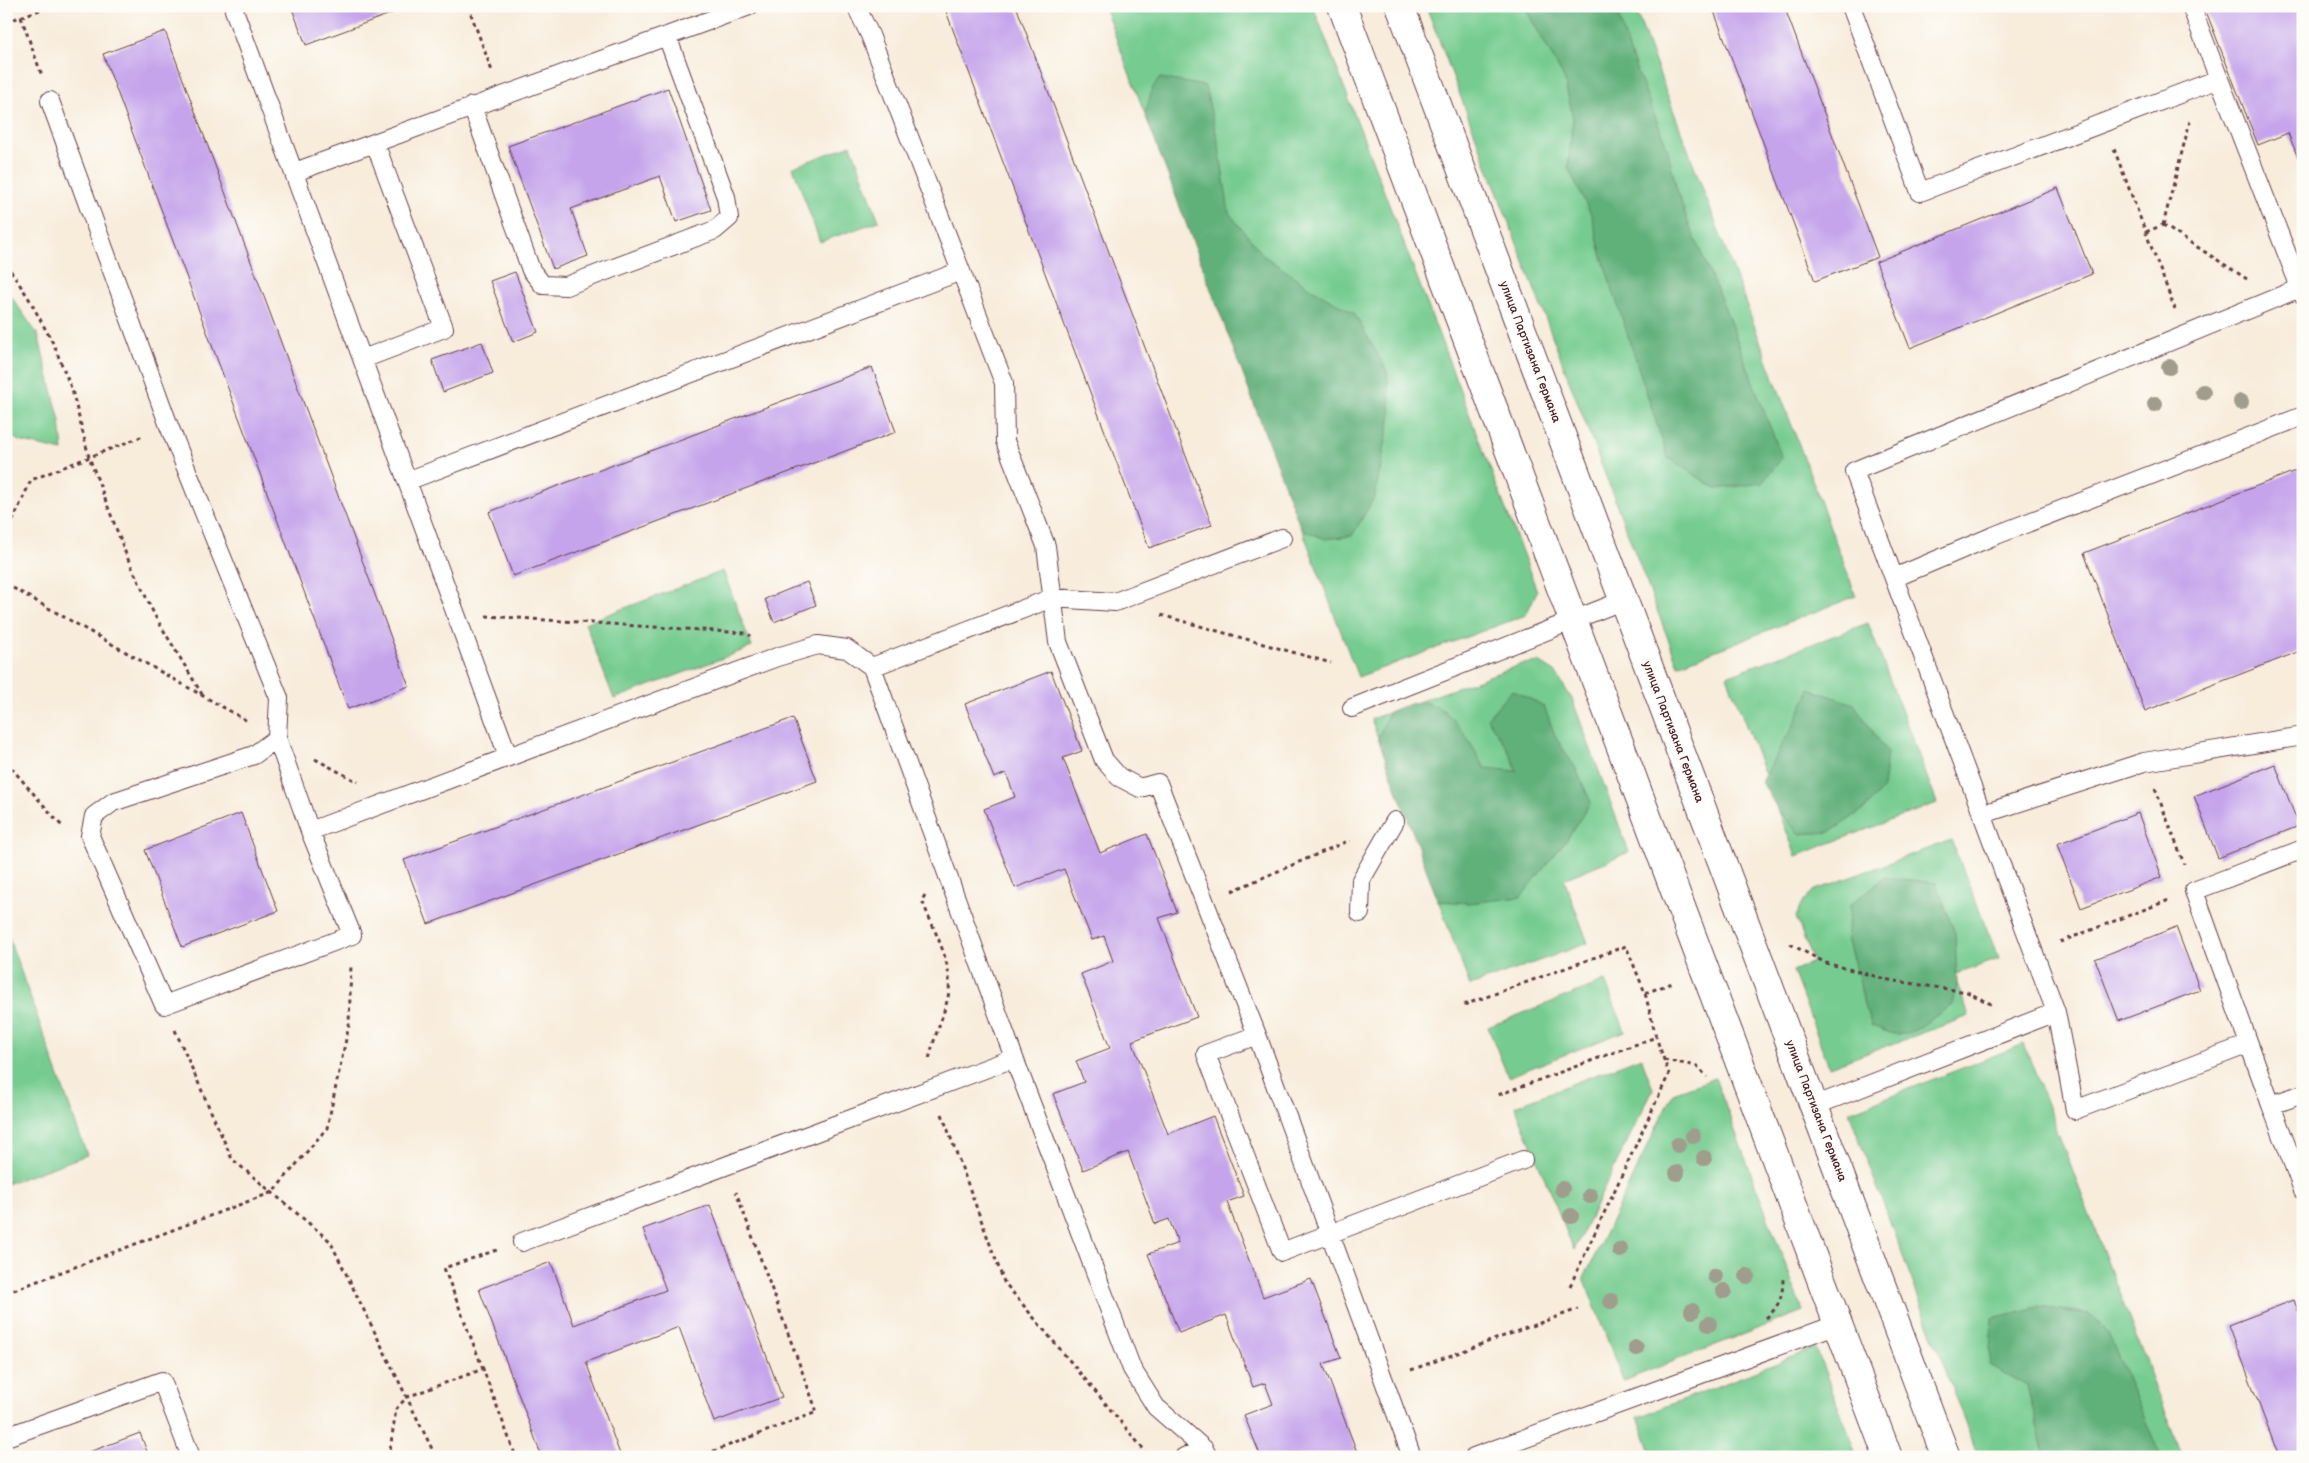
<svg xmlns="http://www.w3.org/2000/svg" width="2309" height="1463" font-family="'Balsamiq Sans',sans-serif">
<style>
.green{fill:#76cc90;stroke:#60765e}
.forest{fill:#60b07a;stroke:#556852}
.building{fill:#c5a4eb}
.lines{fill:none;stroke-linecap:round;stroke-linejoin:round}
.lane-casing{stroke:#643e45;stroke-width:20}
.secondary-casing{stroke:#643e45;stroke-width:30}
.path{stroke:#643e45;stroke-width:3;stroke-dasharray:4 4;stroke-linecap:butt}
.lane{stroke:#fff;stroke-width:18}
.secondary{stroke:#fff;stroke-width:28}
.tree{fill:#a19d8d}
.labels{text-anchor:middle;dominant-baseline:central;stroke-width:4.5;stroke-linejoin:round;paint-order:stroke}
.street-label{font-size:12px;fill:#4a1f2b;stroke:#fdfcf7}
</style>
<rect width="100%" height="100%" fill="#fdfcf7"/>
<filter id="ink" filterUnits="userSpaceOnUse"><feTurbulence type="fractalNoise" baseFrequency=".02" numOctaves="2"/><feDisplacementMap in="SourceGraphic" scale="10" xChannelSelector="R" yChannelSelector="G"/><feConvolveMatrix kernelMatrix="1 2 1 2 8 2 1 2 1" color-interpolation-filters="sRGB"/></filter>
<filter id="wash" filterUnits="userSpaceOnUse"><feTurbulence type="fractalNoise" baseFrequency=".0096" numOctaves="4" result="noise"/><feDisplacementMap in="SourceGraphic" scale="20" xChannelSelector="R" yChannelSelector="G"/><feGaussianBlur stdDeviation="1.12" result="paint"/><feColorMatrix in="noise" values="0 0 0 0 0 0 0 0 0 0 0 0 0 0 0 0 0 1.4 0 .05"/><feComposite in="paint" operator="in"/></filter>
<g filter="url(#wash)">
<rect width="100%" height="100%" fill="#f8ecdb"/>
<path class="green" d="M 1104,6 L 1313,6 L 1537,591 L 1526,615 L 1358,677 Z
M 1426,6 L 1634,6 L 1856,596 L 1678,665 Z
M 851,145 L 879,221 L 820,242 L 793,167 Z
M 6,289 L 38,335 L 60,421 L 63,451 L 19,441 L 6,433 Z
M 723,571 L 752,647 L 614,699 L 585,623 Z
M 1868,623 L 1937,803 L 1796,856 L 1727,676 Z
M 1539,662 L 1555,672 L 1572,699 L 1629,852 L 1564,879 L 1588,943 L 1470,986 L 1371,719 L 1522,664 Z
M 1951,840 L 1999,959 L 1954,975 L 1969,1016 L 1829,1067 L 1793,971 L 1813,962 L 1796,917 L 1800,906 L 1813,891 Z
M 6,930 L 87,1155 L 6,1184 Z
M 1605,981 L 1625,1031 L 1508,1077 L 1488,1027 Z
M 2024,1044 L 2182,1457 L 1978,1457 L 1849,1112 Z
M 1641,1057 L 1653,1089 L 1574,1250 L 1515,1106 Z
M 1715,1078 L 1803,1311 L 1623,1381 L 1584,1278 L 1673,1093 Z
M 1816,1348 L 1857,1457 L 1653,1457 L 1638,1417 Z"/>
<path class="forest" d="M 1524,6 L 1615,6 L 1632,58 L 1667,147 L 1677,190 L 1688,222 L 1726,311 L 1782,458 L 1762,483 L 1717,489 L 1668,458 L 1602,257 L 1591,214 L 1568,168 L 1573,118 L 1564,78 Z
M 1160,78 L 1205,86 L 1219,146 L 1229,213 L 1264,256 L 1312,289 L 1354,313 L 1387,371 L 1391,414 L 1375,496 L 1352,536 L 1325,539 L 1301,529 L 1145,114 L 1153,87 Z
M 1810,689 L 1854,704 L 1887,752 L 1883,788 L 1866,808 L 1830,832 L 1799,834 L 1778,810 L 1762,782 L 1783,742 L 1791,731 Z
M 1512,690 L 1544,706 L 1556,738 L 1575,767 L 1591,802 L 1567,839 L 1521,897 L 1469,903 L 1438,901 L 1378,738 L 1389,712 C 1397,709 1406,704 1415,703 C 1449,697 1470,744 1485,768 L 1517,771 L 1507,748 L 1487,718 Z
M 1885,877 L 1936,883 L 1955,933 L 1957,984 L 1952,1005 C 1935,1014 1916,1037 1895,1034 C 1888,1033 1879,1028 1872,1026 L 1864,1006 L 1859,979 L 1847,939 L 1850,905 Z
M 2039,1307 L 2090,1314 L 2108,1332 L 2161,1457 L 2045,1457 L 2027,1386 L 1989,1365 L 1992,1318 Z"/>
<g id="blocks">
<path class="building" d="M 291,6 L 406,6 L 406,8 L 306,45 Z
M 944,6 L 1016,6 L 1212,525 L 1149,548 Z
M 1712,6 L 1784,6 L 1878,257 L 1815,281 Z
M 2204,6 L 2303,6 L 2303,170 L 2288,133 L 2258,145 Z
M 165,31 L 409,686 L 348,709 L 103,54 Z
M 668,88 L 711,210 L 676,222 L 660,176 L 571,209 L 588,256 L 553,269 L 508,146 Z
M 2058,188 L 2092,274 L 1910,348 L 1876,262 Z
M 515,272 L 538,332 L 513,342 L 490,281 Z
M 482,342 L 493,373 L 443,392 L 432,360 Z
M 872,367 L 896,432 L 513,576 L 489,512 Z
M 2303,468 L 2303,650 L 2145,711 L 2084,553 Z
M 807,582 L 816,605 L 774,622 L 765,599 Z
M 1051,671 L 1082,751 L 1063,758 L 1100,853 L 1147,834 L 1177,912 L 1159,918 L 1197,1017 L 1132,1041 L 1168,1134 L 1213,1116 L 1244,1196 L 1227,1202 L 1263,1297 L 1311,1279 L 1341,1358 L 1323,1364 L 1359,1457 L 1261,1457 L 1244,1415 L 1273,1404 L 1265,1383 L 1253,1387 L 1226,1315 L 1179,1333 L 1148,1254 L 1178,1243 L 1169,1219 L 1155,1224 L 1128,1152 L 1083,1170 L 1053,1094 L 1084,1082 L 1076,1061 L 1110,1048 L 1081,974 L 1113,961 L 1104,936 L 1092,940 L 1064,869 L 1015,888 L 984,809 L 1015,797 L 1006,773 L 994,778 L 965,704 Z
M 793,718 L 817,781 L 428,924 L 404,860 Z
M 2275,764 L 2299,826 L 2218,858 L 2194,796 Z
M 241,813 L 278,911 L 182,947 L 145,850 Z
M 2138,813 L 2162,877 L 2081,908 L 2057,844 Z
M 2176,927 L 2200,990 L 2119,1021 L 2095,959 Z
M 710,1205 L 782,1397 L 714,1422 L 679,1327 L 586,1362 L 621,1457 L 542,1457 L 479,1289 L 551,1262 L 574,1325 L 666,1290 L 643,1229 Z
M 2294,1300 L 2303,1324 L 2303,1457 L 2279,1457 L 2229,1325 Z
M 140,1433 L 149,1457 L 76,1457 Z"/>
</g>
</g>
<g filter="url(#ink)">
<use href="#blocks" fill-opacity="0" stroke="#643e45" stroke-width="1"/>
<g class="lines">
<g class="lane-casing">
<path id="lane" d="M 856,6 L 870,35 L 1004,383 L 1005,441 L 1046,546 L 1058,642 L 1104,760 L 1119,777 L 1140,788 L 1158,783 L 1257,1035 L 1412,1457
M 1851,6 L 1920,192 L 2219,79 L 2303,295
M 2191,6 L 2219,79
M 234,10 L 508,756
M 50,101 L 169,426 L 279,698 L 277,738 L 254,755 L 113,802 L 94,816 L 90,836 L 164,1005 L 352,935 L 310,831
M 472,106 L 531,270 L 543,285 L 566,286 L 715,230 L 729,218 L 726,197 L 667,36
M 295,172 L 749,6
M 363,359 L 444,328 L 375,143
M 407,481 L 961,271
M 1894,578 L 1991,537 L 2303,416
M 872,667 L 1052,598 L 1115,602 L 1282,538
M 1352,708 L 1624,600
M 277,738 L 310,831 L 777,657 L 818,645 L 847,649 L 872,667 L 1014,1058 L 1132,1369 L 1156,1407 L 1204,1449 L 1208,1457
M 1983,814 L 2144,762 L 2303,736
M 1360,913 L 1361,880 L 1395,821
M 1257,1035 L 1206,1054 L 1282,1252 L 1523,1160
M 2249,1044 L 2194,891 L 2303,849
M 2303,1094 L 2271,1105 L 2303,1190
M 2271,1105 L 2249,1044 L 2075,1110 L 2056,1012 L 1854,471 L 2300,288
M 1814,1106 L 2056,1012
M 522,1242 L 1014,1058
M 6,1437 L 162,1381 L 191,1457
M 1184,1457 L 1204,1449
M 1474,1457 L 1838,1324"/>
</g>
<g class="secondary-casing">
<path id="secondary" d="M 1342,6 L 1888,1457
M 1400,6 L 1946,1457"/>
</g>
<path class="path" d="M 468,6 L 492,71
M 21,17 L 42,76
M 6,22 L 51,6
M 2114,149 L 2175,309
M 2163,225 L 2190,121
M 2163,225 L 2247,279
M 2146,232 L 2163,225
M 6,264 L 28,297 L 53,343 L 72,390 L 89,457 L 127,557 L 155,616 L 203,696
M 6,536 L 31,480 L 143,436
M 6,584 L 249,722
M 1161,615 L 1331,663
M 486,616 L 746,633 L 751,636
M 315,759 L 358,782
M 6,762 L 60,824 L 64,826
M 2155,788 L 2184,864
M 1232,891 L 1350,840
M 925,895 L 922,900 C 933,930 955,965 948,997 C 943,1018 933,1039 929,1060
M 2060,942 L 2169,900
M 1790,944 L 1826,963 L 1889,980 L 1967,992 L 1993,1005
M 1645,993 L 1675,982
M 1464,1005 L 1626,946 L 1645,993 L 1656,1037 L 1498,1095
M 175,1030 L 232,1159 L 330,1241 L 436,1457
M 1664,1060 L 1697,1066 L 1707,1077
M 942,1114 L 1004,1282 L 1150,1457
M 1570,1286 L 1669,1074 L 1656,1037
M 6,1293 L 273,1192 L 327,1128 L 349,1025 L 351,965
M 1766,1318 C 1780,1306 1783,1295 1783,1277
M 483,1369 L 444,1268 L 497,1250
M 1411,1370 L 1578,1309
M 389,1457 L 396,1409 L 407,1397 L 483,1369 L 516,1457
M 698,1457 L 817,1412 L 736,1192"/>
<use href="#lane" class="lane"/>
<use href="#secondary" class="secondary"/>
</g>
<g class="tree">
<circle cx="2169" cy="367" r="8"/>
<circle cx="2203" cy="392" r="8"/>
<circle cx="2241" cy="402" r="8"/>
<circle cx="2155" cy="404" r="8"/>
<circle cx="1693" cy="1136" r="8"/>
<circle cx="1678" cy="1145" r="8"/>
<circle cx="1704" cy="1158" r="8"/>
<circle cx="1677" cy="1173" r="8"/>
<circle cx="1562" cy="1189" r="8"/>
<circle cx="1590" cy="1196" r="8"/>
<circle cx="1571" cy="1216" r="8"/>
<circle cx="1620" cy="1250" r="8"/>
<circle cx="1715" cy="1276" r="8"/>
<circle cx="1747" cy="1276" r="8"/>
<circle cx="1724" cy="1291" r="8"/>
<circle cx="1611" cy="1301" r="8"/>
<circle cx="1692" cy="1311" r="8"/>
<circle cx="1709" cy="1324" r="8"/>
<circle cx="1636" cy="1348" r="8"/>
</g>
</g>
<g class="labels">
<g class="street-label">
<text transform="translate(1530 352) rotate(69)">улица Партизана Германа</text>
<text transform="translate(1673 732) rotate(69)">улица Партизана Германа</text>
<text transform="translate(1816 1111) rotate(69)">улица Партизана Германа</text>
</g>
</g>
<rect width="2309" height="1463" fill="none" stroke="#fdfcf7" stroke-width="25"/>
</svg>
